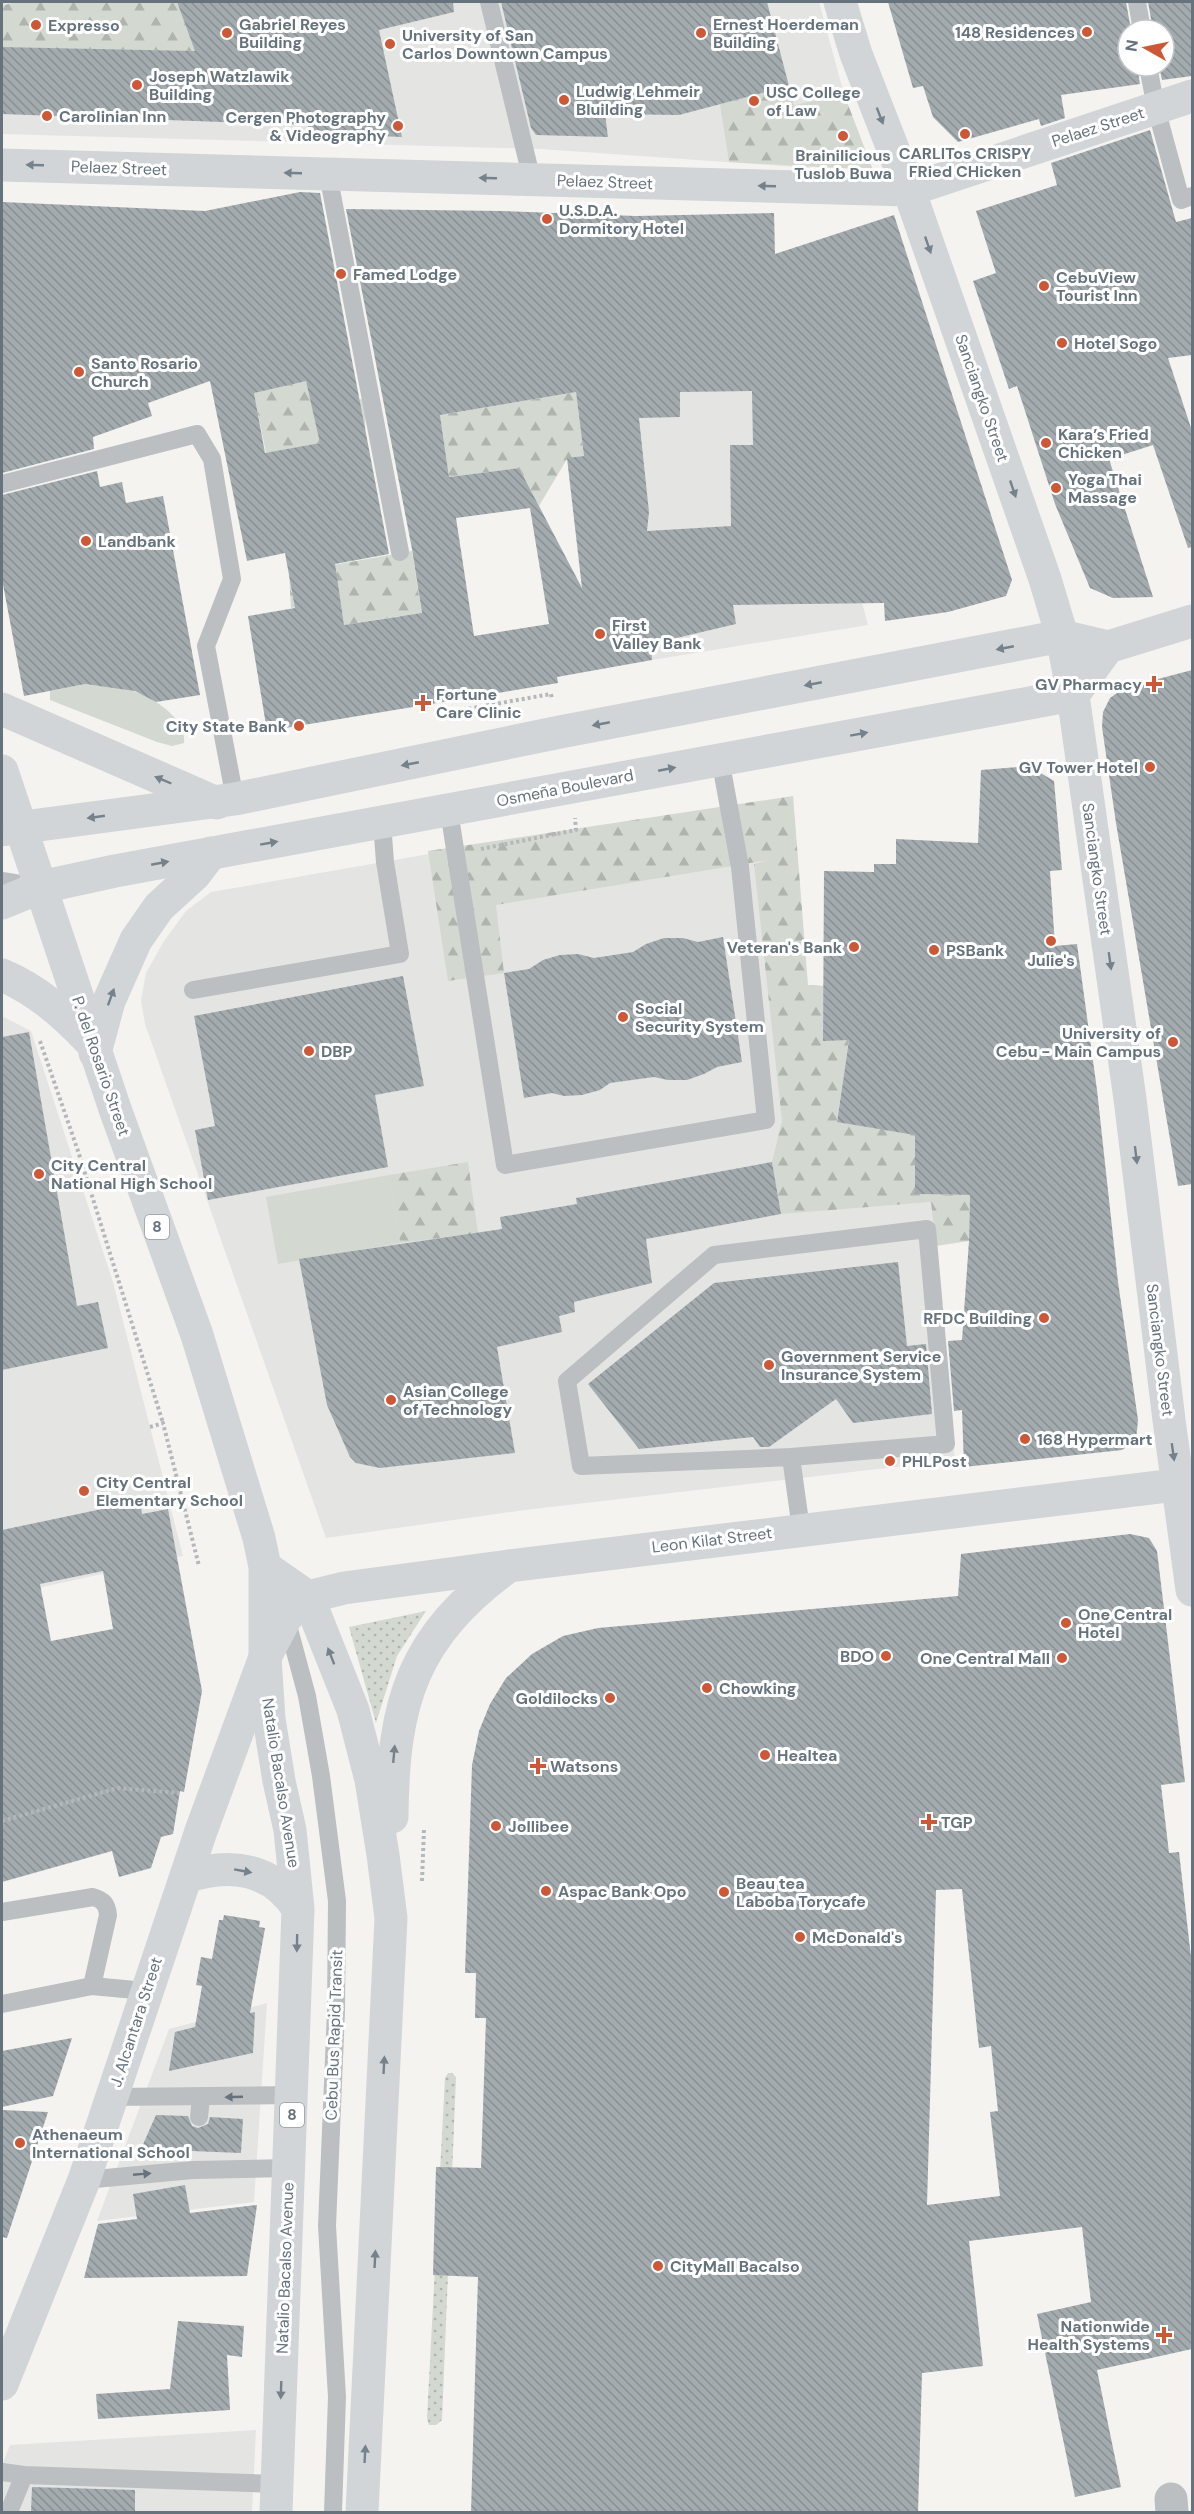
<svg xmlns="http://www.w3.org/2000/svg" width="1194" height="2514" font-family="'DM Sans',sans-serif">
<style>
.built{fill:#e4e5e3}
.grass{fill:url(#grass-dots)}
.forest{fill:url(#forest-firs)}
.green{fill:#d3d8d0}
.building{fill:url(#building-back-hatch);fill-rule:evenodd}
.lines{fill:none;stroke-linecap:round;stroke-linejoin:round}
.path{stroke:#b5b8ba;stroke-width:4;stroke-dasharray:3 3;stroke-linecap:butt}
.lane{stroke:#bbbfc1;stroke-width:18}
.street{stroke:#bbbfc1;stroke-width:33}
.secondary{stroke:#d1d5d8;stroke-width:33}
.primary{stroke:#d1d5d8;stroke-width:33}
.oneway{fill:#76828b}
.oneway2{fill:#66737d}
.poi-dot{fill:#cd5837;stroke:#fff;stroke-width:2}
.labels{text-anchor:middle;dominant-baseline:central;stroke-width:6;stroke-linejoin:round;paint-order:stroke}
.shield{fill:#fff;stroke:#949da4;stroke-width:1.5}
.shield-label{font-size:15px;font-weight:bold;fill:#66737d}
.poi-label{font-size:16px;font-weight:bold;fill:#66737d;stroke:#fff;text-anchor:start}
.street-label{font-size:16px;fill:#66737d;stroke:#fff}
</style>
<defs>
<pattern id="grass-dots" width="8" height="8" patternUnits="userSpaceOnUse" patternTransform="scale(1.5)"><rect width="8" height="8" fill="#d3d8d0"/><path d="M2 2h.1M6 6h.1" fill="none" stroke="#afb4ae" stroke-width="1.8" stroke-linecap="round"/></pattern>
<pattern id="forest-firs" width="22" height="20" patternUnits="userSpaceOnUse" patternTransform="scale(1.5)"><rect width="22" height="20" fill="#d3d8d0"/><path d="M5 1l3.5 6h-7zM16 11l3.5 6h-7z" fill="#afb4ae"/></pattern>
<pattern id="building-back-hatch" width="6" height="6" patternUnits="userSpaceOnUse" patternTransform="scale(1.5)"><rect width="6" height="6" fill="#a4abaf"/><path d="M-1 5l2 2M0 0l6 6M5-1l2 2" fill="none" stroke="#899094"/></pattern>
</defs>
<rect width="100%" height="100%" fill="#f4f3f0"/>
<path class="built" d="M 2,2 L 819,2 L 844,94 L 794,105 L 810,168 L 541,149 L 2,134 Z
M 775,276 L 868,625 L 652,660 L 639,418 Z
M 793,796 L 823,1210 L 932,1202 L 955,1460 L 525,1510 L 326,1538 L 145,1024 L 141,1000 L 146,973 L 164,941 L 186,911 L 211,892 L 423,855 L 729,810 Z
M 2,1016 L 31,1031 L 113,1282 L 183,1556 L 2,1596 Z
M 267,2003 L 254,2202 L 97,2221 L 169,2029 Z
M 256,2430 L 252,2512 L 2,2512 L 2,2465 L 10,2445 Z"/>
<path class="grass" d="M 426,1611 L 397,1656 L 376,1723 L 349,1627 Z
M 448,2073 L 452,2073 L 456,2077 L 442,2420 L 436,2425 L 429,2425 L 427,2418 L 445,2078 Z"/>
<path class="forest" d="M 15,2 L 177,2 L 195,51 L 2,47 L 2,6 Z
M 789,86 L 794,105 L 844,94 L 873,170 L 729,162 L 720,104 Z
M 306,381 L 313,410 L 366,398 L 365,435 L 266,453 L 253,389 Z
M 576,392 L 584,456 L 567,459 L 539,506 L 519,468 L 449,477 L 440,415 Z
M 412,551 L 423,621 L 400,616 L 344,625 L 340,600 L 291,608 L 289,573 Z
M 793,796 L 808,985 L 824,986 L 823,1040 L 849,1040 L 837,1121 L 882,1129 L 967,1071 L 916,1194 L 970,1195 L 969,1241 L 936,1246 L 931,1202 L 781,1214 L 772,1162 L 782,1121 L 754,864 L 769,860 L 496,905 L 504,973 L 448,981 L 428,851 Z
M 468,1162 L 478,1233 L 400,1243 L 389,1175 Z"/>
<path class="green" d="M 85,684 C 101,687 121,686 136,692 C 155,699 187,719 184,743 L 172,746 L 157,742 L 50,700 L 50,691 Z
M 389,1175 L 400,1243 L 278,1264 L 266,1197 Z"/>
<path class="building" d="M 177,2 L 453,2 L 454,12 L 379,30 L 402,137 L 308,133 L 308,125 L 2,114 L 2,47 L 195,51 Z
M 501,2 L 767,2 L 789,86 L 679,115 L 605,114 L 608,137 L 536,135 L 531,128 Z
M 888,2 L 1126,2 L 1131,30 L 1128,30 L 1128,66 L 1137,66 L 1140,84 L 1061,95 L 1065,118 L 1041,126 L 1039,119 L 958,142 L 933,117 L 923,86 L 913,88 Z
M 1148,2 L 1192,2 L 1192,76 L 1162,80 L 1159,66 L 1164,66 L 1164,30 L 1153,30 Z
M 1150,130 L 1176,222 L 1192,218 L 1192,355 L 1168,358 L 1192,431 L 1192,547 L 1188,548 L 1153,445 L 1109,459 L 1153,597 L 1113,598 L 1090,588 L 1055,504 L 1017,386 L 1009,389 L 973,281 L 996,273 L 976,211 L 1057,185 L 1051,163 Z
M 300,192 L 320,193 L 389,554 L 335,564 L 344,625 L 422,613 L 412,549 L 346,209 L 501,211 L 636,216 L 774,213 L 775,254 L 894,215 L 1012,580 L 1006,596 L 948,612 L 885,621 L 884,603 L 733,605 L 736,624 L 651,644 L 652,660 L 557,677 L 558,683 L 267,731 L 248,616 L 295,608 L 285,553 L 247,561 L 210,381 L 148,403 L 152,416 L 93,437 L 94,449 L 2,473 L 2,202 L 205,211 ZM 306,381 L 320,443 L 265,453 L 254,393 ZM 752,391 L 753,445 L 730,445 L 731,526 L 647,531 L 649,512 L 639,418 L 680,417 L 680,392 ZM 576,392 L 584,456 L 567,458 L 582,588 L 519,468 L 449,477 L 440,415 ZM 530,508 L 549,624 L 474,636 L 456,518 Z
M 97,471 L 100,487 L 122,482 L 126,503 L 163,496 L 200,695 L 156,702 L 135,691 L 85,684 L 24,696 L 2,579 L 2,495 Z
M 1192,670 L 1192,1184 L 1178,1186 L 1116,823 L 1102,727 L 1103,712 L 1110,698 L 1124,688 Z
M 1029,766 L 1054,781 L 1062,870 L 1050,871 L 1055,946 L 1077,944 L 1097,1090 L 1118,1282 L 1138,1420 L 1136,1440 L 1122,1450 L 964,1467 L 962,1410 L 954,1411 L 948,1341 L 962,1340 L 969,1241 L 970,1195 L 915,1194 L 915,1135 L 837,1122 L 849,1040 L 823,1041 L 824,871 L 874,872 L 874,864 L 896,864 L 896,839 L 978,843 L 981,770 Z
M 723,937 L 742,1062 L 717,1067 L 704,1074 L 687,1080 L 668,1080 L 654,1077 L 610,1083 L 600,1090 L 582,1095 L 564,1096 L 552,1093 L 524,1098 L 504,973 L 529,969 L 543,960 L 560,955 L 578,954 L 594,958 L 633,952 L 646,944 L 664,938 L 683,938 L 698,942 Z
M 403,976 L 424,1086 L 375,1095 L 388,1167 L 208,1200 L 195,1130 L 215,1126 L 194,1016 Z
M 29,1032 L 77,1306 L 98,1302 L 108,1348 L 2,1370 L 2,1037 Z
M 772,1162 L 781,1214 L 646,1239 L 652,1283 L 574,1302 L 575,1312 L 559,1316 L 562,1332 L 497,1347 L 515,1453 L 380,1468 L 356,1463 L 350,1457 L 327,1405 L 299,1259 L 502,1229 L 500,1217 L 577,1204 L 576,1198 Z
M 898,1262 L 907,1346 L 926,1344 L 932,1414 L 853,1423 L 836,1399 L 769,1447 L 760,1447 L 753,1437 L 639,1449 L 588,1384 L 714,1283 Z
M 140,1501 L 142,1514 L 168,1509 L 202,1691 L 184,1792 L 180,1791 L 173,1834 L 161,1837 L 151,1868 L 119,1877 L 112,1851 L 2,1882 L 2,1530 ZM 103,1571 L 113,1629 L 51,1641 L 40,1584 Z
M 1130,1534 L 1149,1538 L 1157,1551 L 1185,1782 L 1161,1785 L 1169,1853 L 1179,1852 L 1192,1966 L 1192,2349 L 1097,2370 L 1121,2487 L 1075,2497 L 1037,2314 L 1091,2302 L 1082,2227 L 969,2241 L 983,2366 L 922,2373 L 918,2512 L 471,2512 L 478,2277 L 433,2275 L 436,2167 L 481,2168 L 486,2018 L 475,2018 L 476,1973 L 465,1973 L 472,1765 L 479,1731 L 490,1704 L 506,1678 L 532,1654 L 563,1636 L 598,1628 L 958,1596 L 961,1554 ZM 962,1889 L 979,2048 L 991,2046 L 998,2111 L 990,2112 L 1000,2196 L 927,2205 L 936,1890 Z
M 224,1915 L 260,1921 L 259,1927 L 265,1928 L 250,2013 L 255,2012 L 253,2053 L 169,2071 L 175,2032 L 195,2027 L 202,1986 L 196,1985 L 201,1957 L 212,1959 L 219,1920 L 223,1920 Z
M 72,2038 L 53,2096 L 2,2107 L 2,2051 Z
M 2,2110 L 48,2112 L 7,2238 L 2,2237 Z
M 156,2115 L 188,2116 L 192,2126 L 198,2128 L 208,2124 L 210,2117 L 243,2119 L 241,2153 L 141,2149 Z
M 185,2185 L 190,2213 L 257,2205 L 247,2276 L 84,2278 L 98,2224 L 137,2219 L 133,2194 Z
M 178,2321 L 244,2326 L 242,2357 L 227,2355 L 230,2410 L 98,2419 L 96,2394 L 170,2389 Z
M 32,2487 L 135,2490 L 135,2512 L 31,2512 Z"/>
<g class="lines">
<path class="path" d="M 439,714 L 551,694 L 552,699
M 481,849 L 576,830 L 575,818
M 40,1041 L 78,1151 L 163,1423
M 150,1427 L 163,1423 L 199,1566
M 2,1821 L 118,1788 L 179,1793
M 422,1881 L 424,1829"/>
<path class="lane" d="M 489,2 L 532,180
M 1137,2 L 1142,30
M 1148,66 L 1156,108 L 1181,200 L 1192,196
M 328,174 L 400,552
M 2,484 L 197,434 L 212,459 L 232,579 L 206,646 L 235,799
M 449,811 L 505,1165 L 766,1120 L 740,867 L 720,759
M 2,881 L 32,886
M 193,990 L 400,954 L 385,862 L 382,823
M 927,1229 L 946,1444 L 791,1457 L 581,1466 L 567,1381 L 714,1255 Z
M 791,1457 L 801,1529
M 286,1618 L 307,1696 L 321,1776 L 337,1901 L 336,2011 L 327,2226 L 337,2397 L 333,2512
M 2,1912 L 93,1897 C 103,1900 107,1904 108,1915 L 92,1986
M 2,2004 L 92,1986 L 146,1991
M 112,2097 L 292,2095
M 199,2117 L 201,2098
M 84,2180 L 193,2170 L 289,2168
M 2,2472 L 24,2475 L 277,2484
M 9,2512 L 24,2475"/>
<path class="street" d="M 1171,2499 L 1172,2512"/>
<path class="secondary" d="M 840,2 L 856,54 L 909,190 L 1045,579 L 1062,636 L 1073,695 L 1130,1099 L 1169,1420 L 1192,1590
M 2,165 L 909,190 L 1192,96
M 2,830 L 235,799 L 560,732 L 1062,636 L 1108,647 L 1192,621
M 2,903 L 41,887 L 115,871 L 1073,695 L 1108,647
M 2,2384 L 84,2180 L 201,1831 L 265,1657 L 286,1617 L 308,1597 L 344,1588 L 509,1566 L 1192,1483"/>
<path class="primary" d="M 2,709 L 217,803
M 2,771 L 115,1109 L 197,1335 L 259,1538 L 265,1567 L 265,1657 L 269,1719 L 279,1781 L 290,1830 L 298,1909 L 276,2512
M 2,975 C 37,990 63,1013 89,1040
M 95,1053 L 109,1001 L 136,940 L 159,907 L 195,874 L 211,853
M 265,1567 L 308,1597 L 353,1710 L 371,1780 L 383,1855 L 391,1918 L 362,2512
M 392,1817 C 393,1701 412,1637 509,1566
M 186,1877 C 229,1862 273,1868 298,1909"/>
</g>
<defs><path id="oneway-solid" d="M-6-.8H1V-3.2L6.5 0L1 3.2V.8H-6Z" transform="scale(1.5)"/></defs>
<g class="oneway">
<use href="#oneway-solid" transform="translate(880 116) rotate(69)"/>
<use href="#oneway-solid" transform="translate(35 165) rotate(-178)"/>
<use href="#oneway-solid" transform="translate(293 173) rotate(-178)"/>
<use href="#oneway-solid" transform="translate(488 178) rotate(-178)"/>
<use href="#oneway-solid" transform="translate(767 186) rotate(-178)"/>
<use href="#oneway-solid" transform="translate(928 245) rotate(71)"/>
<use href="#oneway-solid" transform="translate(1013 489) rotate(71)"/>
<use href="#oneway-solid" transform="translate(1005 648) rotate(169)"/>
<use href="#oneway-solid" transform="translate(813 684) rotate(169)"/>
<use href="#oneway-solid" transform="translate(601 724) rotate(169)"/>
<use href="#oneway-solid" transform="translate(859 734) rotate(-10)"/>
<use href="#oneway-solid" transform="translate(410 764) rotate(169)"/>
<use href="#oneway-solid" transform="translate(667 769) rotate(-11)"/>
<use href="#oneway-solid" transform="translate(163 780) rotate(-157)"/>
<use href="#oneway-solid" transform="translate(96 817) rotate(172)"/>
<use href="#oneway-solid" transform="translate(269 843) rotate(-10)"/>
<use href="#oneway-solid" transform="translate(160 863) rotate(-11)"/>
<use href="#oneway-solid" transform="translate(1110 961) rotate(82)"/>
<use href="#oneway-solid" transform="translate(111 997) rotate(-70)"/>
<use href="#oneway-solid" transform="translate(1136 1155) rotate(83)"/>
<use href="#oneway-solid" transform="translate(1173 1452) rotate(82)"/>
<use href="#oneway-solid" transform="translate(331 1656) rotate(-111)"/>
<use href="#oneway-solid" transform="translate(394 1754) rotate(-85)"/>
<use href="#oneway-solid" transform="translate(243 1871) rotate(10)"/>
<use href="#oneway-solid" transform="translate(297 1943) rotate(91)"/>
<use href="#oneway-solid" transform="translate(384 2065) rotate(-87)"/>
<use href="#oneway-solid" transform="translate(375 2259) rotate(-87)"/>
<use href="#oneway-solid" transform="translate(281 2390) rotate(92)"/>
<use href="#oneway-solid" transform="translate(365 2454) rotate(-87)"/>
</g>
<g class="oneway2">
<use href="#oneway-solid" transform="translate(234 2097) rotate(178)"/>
<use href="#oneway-solid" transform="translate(142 2174) rotate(-5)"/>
</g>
<g class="poi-dot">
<circle cx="36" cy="25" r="6"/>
<circle cx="1087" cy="32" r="6"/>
<circle cx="227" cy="33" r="6"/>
<circle cx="701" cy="33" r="6"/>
<circle cx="390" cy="44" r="6"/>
<circle cx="137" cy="85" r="6"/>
<circle cx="564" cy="100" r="6"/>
<circle cx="754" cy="101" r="6"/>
<circle cx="47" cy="116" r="6"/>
<circle cx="398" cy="126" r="6"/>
<circle cx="965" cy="134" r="6"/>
<circle cx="843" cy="136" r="6"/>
<circle cx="547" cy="219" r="6"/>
<circle cx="341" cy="274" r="6"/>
<circle cx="1044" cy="286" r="6"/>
<circle cx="1062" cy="343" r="6"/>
<circle cx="79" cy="372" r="6"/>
<circle cx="1046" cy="443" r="6"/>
<circle cx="1056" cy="488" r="6"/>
<circle cx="86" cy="541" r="6"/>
<circle cx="600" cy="634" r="6"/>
<path d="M1151 675h6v6h6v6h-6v6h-6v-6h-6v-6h6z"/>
<path d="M420 694h6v6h6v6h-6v6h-6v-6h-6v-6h6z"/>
<circle cx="299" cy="726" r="6"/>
<circle cx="1150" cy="767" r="6"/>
<circle cx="1051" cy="941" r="6"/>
<circle cx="854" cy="947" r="6"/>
<circle cx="934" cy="950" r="6"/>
<circle cx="623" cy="1017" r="6"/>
<circle cx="1173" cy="1042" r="6"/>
<circle cx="309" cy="1051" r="6"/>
<circle cx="39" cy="1174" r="6"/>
<circle cx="1044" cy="1318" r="6"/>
<circle cx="769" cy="1365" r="6"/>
<circle cx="391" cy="1400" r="6"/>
<circle cx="1025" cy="1439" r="6"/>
<circle cx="890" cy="1461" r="6"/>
<circle cx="84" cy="1491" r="6"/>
<circle cx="1066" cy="1623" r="6"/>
<circle cx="886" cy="1656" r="6"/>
<circle cx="1062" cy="1658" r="6"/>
<circle cx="707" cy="1688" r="6"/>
<circle cx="610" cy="1698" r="6"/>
<circle cx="765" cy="1755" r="6"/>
<path d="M535 1757h6v6h6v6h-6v6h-6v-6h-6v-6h6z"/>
<path d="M926 1813h6v6h6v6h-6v6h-6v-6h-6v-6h6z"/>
<circle cx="496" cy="1826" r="6"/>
<circle cx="546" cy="1891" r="6"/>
<circle cx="724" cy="1892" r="6"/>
<circle cx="800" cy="1937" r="6"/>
<circle cx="20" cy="2143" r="6"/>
<circle cx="658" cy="2266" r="6"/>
<path d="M1161 2326h6v6h6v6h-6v6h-6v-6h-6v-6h6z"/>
</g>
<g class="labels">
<g class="shield">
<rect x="145" y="1215" width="24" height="24" rx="4.5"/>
<rect x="280" y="2103" width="24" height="24" rx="4.5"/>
</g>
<g class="shield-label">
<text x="157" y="1227">8</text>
<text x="292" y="2115">8</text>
</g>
<g class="poi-label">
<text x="239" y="24">Gabriel Reyes<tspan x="239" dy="18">Building</tspan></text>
<text x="713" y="24">Ernest Hoerdeman<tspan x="713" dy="18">Building</tspan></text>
<text x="48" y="25">Expresso</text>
<text x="1075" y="32" text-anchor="end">148 Residences</text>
<text x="402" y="35">University of San<tspan x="402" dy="18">Carlos Downtown Campus</tspan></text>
<text x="149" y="76">Joseph Watzlawik<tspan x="149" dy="18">Building</tspan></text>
<text x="576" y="91">Ludwig Lehmeir<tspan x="576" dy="18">Bluilding</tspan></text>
<text x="766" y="92">USC College<tspan x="766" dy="18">of Law</tspan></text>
<text x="59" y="116">Carolinian Inn</text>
<text x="386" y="117" text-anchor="end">Cergen Photography<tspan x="386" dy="18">&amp; Videography</tspan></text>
<text x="965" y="153" text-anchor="middle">CARLITos CRISPY<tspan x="965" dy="18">FRied CHicken</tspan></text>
<text x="843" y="155" text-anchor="middle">Brainilicious<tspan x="843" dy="18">Tuslob Buwa</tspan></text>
<text x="559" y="210">U.S.D.A.<tspan x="559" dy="18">Dormitory Hotel</tspan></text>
<text x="353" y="274">Famed Lodge</text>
<text x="1056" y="277">CebuView<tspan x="1056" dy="18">Tourist Inn</tspan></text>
<text x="1074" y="343">Hotel Sogo</text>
<text x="91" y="363">Santo Rosario<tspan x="91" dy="18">Church</tspan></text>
<text x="1058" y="434">Kara’s Fried<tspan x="1058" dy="18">Chicken</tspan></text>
<text x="1068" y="479">Yoga Thai<tspan x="1068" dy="18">Massage</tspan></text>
<text x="98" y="541">Landbank</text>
<text x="612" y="625">First<tspan x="612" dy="18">Valley Bank</tspan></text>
<text x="1142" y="684" text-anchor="end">GV Pharmacy</text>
<text x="436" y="694">Fortune<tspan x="436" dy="18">Care Clinic</tspan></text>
<text x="287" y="726" text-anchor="end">City State Bank</text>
<text x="1138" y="767" text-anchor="end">GV Tower Hotel</text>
<text x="842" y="947" text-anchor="end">Veteran's Bank</text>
<text x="946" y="950">PSBank</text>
<text x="1051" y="960" text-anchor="middle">Julie's</text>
<text x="635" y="1008">Social<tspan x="635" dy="18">Security System</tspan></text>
<text x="1161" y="1033" text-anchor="end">University of<tspan x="1161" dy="18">Cebu - Main Campus</tspan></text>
<text x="321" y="1051">DBP</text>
<text x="51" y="1165">City Central<tspan x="51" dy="18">National High School</tspan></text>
<text x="1032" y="1318" text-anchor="end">RFDC Building</text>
<text x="781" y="1356">Government Service<tspan x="781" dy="18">Insurance System</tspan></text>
<text x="403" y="1391">Asian College<tspan x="403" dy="18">of Technology</tspan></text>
<text x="1037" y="1439">168 Hypermart</text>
<text x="902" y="1461">PHLPost</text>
<text x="96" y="1482">City Central<tspan x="96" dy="18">Elementary School</tspan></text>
<text x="1078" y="1614">One Central<tspan x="1078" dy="18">Hotel</tspan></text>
<text x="874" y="1656" text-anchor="end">BDO</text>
<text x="1050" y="1658" text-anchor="end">One Central Mall</text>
<text x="719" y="1688">Chowking</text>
<text x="598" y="1698" text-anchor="end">Goldilocks</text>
<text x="777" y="1755">Healtea</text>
<text x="550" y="1766">Watsons</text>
<text x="941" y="1822">TGP</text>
<text x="508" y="1826">Jollibee</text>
<text x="736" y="1883">Beau tea<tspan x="736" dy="18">Laboba Torycafe</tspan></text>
<text x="558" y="1891">Aspac Bank Opo</text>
<text x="812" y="1937">McDonald's</text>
<text x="32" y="2134">Athenaeum<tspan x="32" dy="18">International School</tspan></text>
<text x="670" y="2266">CityMall Bacalso</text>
<text x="1150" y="2326" text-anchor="end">Nationwide<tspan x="1150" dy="18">Health Systems</tspan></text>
</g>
<g class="street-label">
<text transform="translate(1098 127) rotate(-18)">Pelaez Street</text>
<text transform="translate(119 168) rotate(2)">Pelaez Street</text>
<text transform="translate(605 182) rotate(2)">Pelaez Street</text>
<text transform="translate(982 398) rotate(71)">Sanciangko Street</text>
<text transform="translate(565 788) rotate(-11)">Osmeña Boulevard</text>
<text transform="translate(1097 869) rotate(82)">Sanciangko Street</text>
<text transform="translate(101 1066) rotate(71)">P. del Rosario Street</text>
<text transform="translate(1160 1350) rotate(83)">Sanciangko Street</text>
<text transform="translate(712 1540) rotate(-7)">Leon Kilat Street</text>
<text transform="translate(281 1783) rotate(81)">Natalio Bacalso Avenue</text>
<text transform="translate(136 2022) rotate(-72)">J. Alcantara Street</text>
<text transform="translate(334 2035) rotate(-88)">Cebu Bus Rapid Transit</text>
<text transform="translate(285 2268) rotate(-88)">Natalio Bacalso Avenue</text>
</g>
</g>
<rect width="1194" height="2514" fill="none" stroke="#66737d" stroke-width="6"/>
<g transform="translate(1146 48) rotate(279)"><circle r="28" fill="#ffffff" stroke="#c2c7cb" stroke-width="1.5"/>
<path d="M0-4.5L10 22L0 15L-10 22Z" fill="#cd5837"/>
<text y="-9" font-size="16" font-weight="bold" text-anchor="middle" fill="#66737d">N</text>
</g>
</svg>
